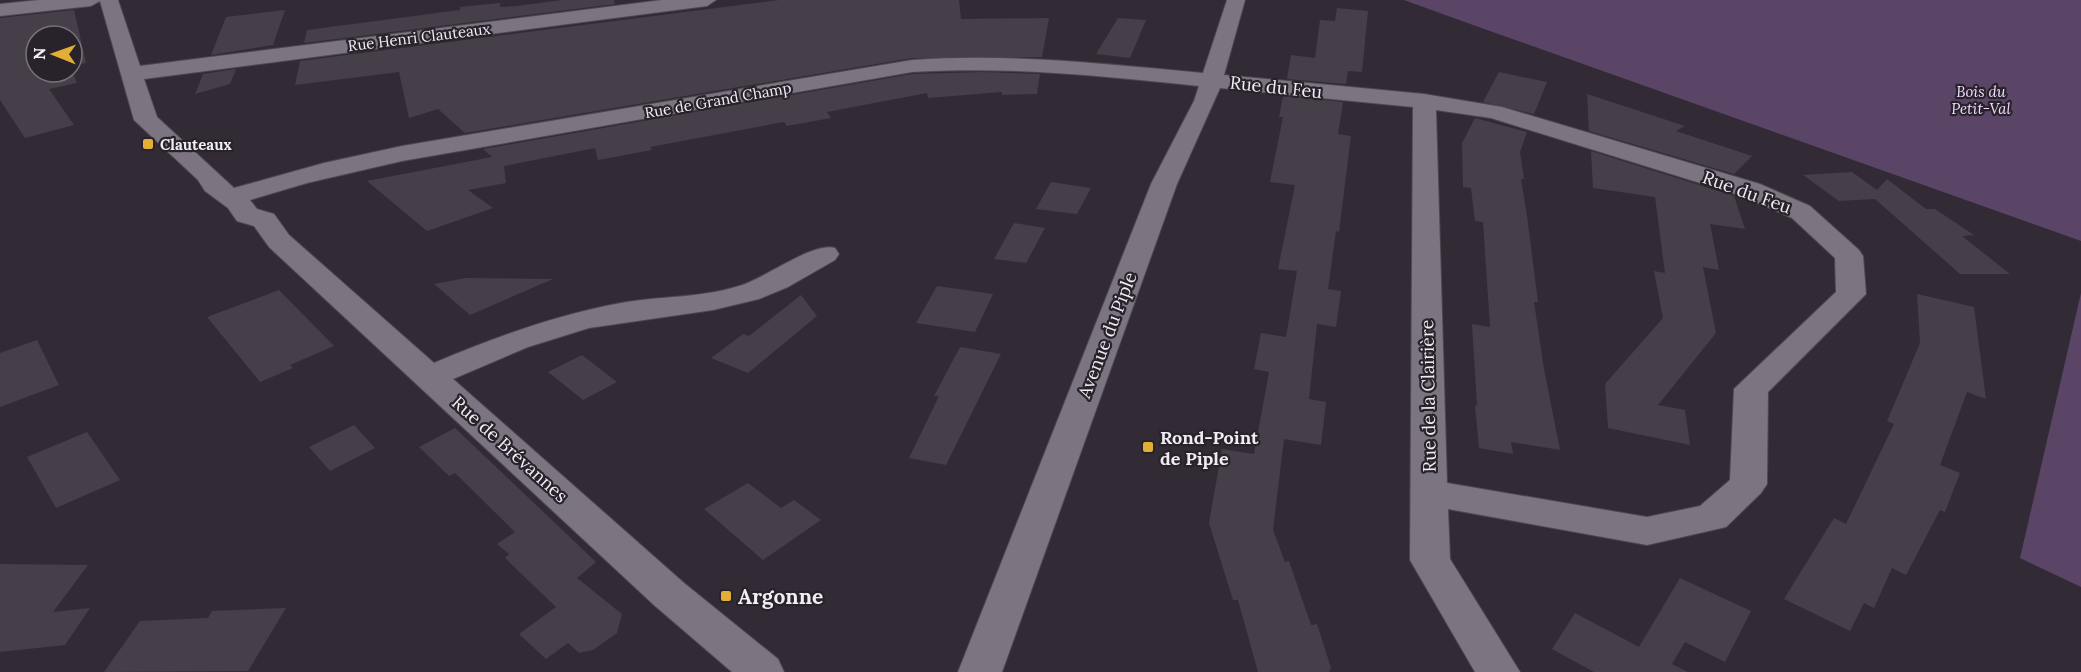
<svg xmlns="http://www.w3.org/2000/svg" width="2081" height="672" font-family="Lora,serif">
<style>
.green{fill:#5b4567}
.building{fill:#463f4a}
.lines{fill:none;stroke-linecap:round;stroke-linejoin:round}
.street-casing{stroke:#4d4850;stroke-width:2}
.street{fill:#7c7480;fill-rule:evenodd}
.poi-dot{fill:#e3ae35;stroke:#28222b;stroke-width:2}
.labels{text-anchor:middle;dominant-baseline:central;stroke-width:4.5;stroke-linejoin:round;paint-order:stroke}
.far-street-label{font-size:15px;fill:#f0ecf3;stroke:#28222b}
.far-park-label{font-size:15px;font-style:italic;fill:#f1d9ff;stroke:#28222b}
.far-poi-label{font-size:15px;font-weight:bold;fill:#f0ecf3;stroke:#28222b;text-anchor:start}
.street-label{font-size:18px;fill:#f0ecf3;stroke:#28222b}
.poi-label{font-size:18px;font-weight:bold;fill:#f0ecf3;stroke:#28222b;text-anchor:start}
.near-poi-label{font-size:21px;font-weight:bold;fill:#f0ecf3;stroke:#28222b;text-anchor:start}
</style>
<rect width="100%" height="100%" fill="#322b36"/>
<path class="green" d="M 1404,0 L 2081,0 L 2081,241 L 1473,25 Z
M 2081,293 L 2081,587 L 2020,558 Z"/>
<path class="building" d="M 562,0 L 614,0 L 615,4 L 304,43 L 307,30 L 460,10 L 460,7 L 500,3 L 500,7 L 517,6 Z
M 779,0 L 959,0 L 961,19 L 1049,18 L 1042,57 L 912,58 L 465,133 L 438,109 L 409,118 L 399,72 L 295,85 L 300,61 Z
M 1337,8 L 1368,11 L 1362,72 L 1348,71 L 1346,84 L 1287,79 L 1291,55 L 1315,58 L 1320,20 L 1335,21 Z
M 74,10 L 86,63 L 72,66 L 72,36 L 36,36 L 36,72 L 72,71 L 77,83 L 49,89 L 74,125 L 25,138 L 0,100 L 0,18 Z
M 285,10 L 273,45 L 211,55 L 226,17 Z
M 1118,18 L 1146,20 L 1130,58 L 1096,54 Z
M 236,69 L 230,84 L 195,94 L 203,74 Z
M 984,72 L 1040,74 L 1037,94 L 1002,95 L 1002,92 L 928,98 L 927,93 L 827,112 L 831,118 L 787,126 L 784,122 L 650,147 L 652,150 L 598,160 L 595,148 L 504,166 L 506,183 L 468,190 L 493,208 L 427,231 L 367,181 L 492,157 L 483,149 L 912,74 Z
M 1499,72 L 1547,82 L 1534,114 L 1483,102 Z
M 1587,94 L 1685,126 L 1676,131 L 1752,156 L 1734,174 L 1589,131 Z
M 1283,96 L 1343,102 L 1338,134 L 1351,136 L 1339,232 L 1336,231 L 1328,289 L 1341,291 L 1336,327 L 1317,324 L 1309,399 L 1326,402 L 1321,445 L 1284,439 L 1273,530 L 1285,562 L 1289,561 L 1311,625 L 1317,624 L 1331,668 L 1329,672 L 1258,672 L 1238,600 L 1233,600 L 1209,523 L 1222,449 L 1254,454 L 1269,372 L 1254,369 L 1261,333 L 1286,337 L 1297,271 L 1278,269 L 1295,185 L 1270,182 L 1283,117 L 1279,117 Z
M 1475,118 L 1527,132 L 1520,152 L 1524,179 L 1521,179 L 1527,216 L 1538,302 L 1534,302 L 1544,369 L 1560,450 L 1511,442 L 1513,454 L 1479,448 L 1475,405 L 1477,406 L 1472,324 L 1490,327 L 1483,222 L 1475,221 L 1471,188 L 1463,187 L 1462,143 Z
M 1591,151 L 1734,196 L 1745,229 L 1710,224 L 1719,270 L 1703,267 L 1716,333 L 1658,405 L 1685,410 L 1690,445 L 1608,428 L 1605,384 L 1663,318 L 1654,271 L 1665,273 L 1655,197 L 1593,188 Z
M 1852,172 L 1877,190 L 1887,179 L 1926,209 L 1935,209 L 1974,235 L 1962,236 L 2010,274 L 1960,274 L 1875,199 L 1839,201 L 1803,175 Z
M 1051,182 L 1091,188 L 1077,214 L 1036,209 Z
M 1014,223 L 1045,228 L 1026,263 L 994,259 Z
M 466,278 L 553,279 L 470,315 L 434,284 Z
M 937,286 L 993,294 L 975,332 L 916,323 Z
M 279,290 L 334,346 L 290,365 L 293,368 L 260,382 L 207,317 Z
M 1917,294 L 1974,307 L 1986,399 L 1967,392 L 1940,465 L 1960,473 L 1945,512 L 1940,510 L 1906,575 L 1892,568 L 1874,608 L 1864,603 L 1850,631 L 1784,599 L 1834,518 L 1846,524 L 1894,424 L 1887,421 L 1920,343 Z
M 801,295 L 817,316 L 748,373 L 711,358 L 743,334 L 749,336 Z
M 37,340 L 59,385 L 0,407 L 0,353 Z
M 960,347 L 1001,354 L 946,465 L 909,458 L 939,396 L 934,396 Z
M 582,355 L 617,382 L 583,400 L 548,372 Z
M 354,425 L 375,448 L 330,471 L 309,447 Z
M 455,428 L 596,562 L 577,578 L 622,614 L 617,633 L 593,650 L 579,653 L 568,643 L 546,659 L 519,634 L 556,607 L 505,558 L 509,554 L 497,544 L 515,532 L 455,473 L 449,476 L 419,447 Z
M 87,432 L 120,480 L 56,508 L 27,457 Z
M 748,483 L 781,508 L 794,500 L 821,520 L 763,560 L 704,509 Z
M 0,564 L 88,565 L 53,612 L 90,608 L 65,645 L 0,652 Z
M 1680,578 L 1751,611 L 1725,662 L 1685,642 L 1672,664 L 1688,672 L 1594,672 L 1552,649 L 1575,613 L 1639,647 Z
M 286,608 L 248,671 L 104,672 L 140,621 L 208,618 L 212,611 Z"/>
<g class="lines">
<g class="street-casing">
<path id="street" d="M 39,0 L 118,0 L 140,66 L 662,0 L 716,0 L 707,6 L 144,79 L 157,117 L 234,188 L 324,163 L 402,146 L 912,60 C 1010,53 1105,64 1203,73 L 1227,0 L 1245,0 L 1224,75 L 1424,94 L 1502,107 L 1760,184 L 1810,206 L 1859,250 L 1863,256 L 1866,294 L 1768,392 L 1767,484 L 1761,493 L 1726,527 L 1647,545 L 1448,509 L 1450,559 L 1520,672 L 1475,672 L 1410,560 L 1413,107 L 1220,88 L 1177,184 L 1002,672 L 958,672 L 1151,184 L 1194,101 L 1199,86 C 1102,76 1009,66 912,72 L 402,161 L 307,183 L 250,200 L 257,209 L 274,214 L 289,235 L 434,363 C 495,337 556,315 621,303 C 660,296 701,298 739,286 C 766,278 812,242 835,248 L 839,254 L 835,260 L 788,287 L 759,299 L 713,310 L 589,328 L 528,347 L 453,379 L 684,583 L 778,659 L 784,672 L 732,672 L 654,605 L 269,247 L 254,226 L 237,221 L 228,208 L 205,191 L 198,180 L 134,120 L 100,1 L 91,6 L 0,16 L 0,4 ZM 1436,110 L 1491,118 L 1742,196 L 1792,218 L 1835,258 L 1836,292 L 1734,389 L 1730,480 L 1700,506 L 1647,517 L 1447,483 Z"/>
</g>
<use href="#street" class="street"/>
</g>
<g class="poi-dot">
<rect x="142" y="138" width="12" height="12" rx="3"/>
<rect x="1142" y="441" width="12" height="12" rx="3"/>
<rect x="720" y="590" width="12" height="12" rx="3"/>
</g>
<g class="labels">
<g class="far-street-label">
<text transform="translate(419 37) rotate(-7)">Rue Henri Clauteaux</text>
<text transform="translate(718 100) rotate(-10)">Rue de Grand Champ</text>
</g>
<g class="far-park-label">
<text x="1981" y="91">Bois du<tspan x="1981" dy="17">Petit-Val</tspan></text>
</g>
<g class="far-poi-label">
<text x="160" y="144">Clauteaux</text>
</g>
<g class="street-label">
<text transform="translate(1276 87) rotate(6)">Rue du Feu</text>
<text transform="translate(1747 192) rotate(20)">Rue du Feu</text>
<text transform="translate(1107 335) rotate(-69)">Avenue du Piple</text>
<text transform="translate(1428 396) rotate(-91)">Rue de la Clairière</text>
<text transform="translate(510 449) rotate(42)">Rue de Brévannes</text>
</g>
<g class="poi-label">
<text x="1160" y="437">Rond-Point<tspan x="1160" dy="21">de Piple</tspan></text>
</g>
<g class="near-poi-label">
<text x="738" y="596">Argonne</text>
</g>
</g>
<g transform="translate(54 54) rotate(271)"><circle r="28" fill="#28222b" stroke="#78737b" stroke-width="1.5"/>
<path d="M0-4.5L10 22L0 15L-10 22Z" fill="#e3ae35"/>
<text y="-9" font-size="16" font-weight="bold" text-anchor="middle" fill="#f0ecf3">N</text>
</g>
</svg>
